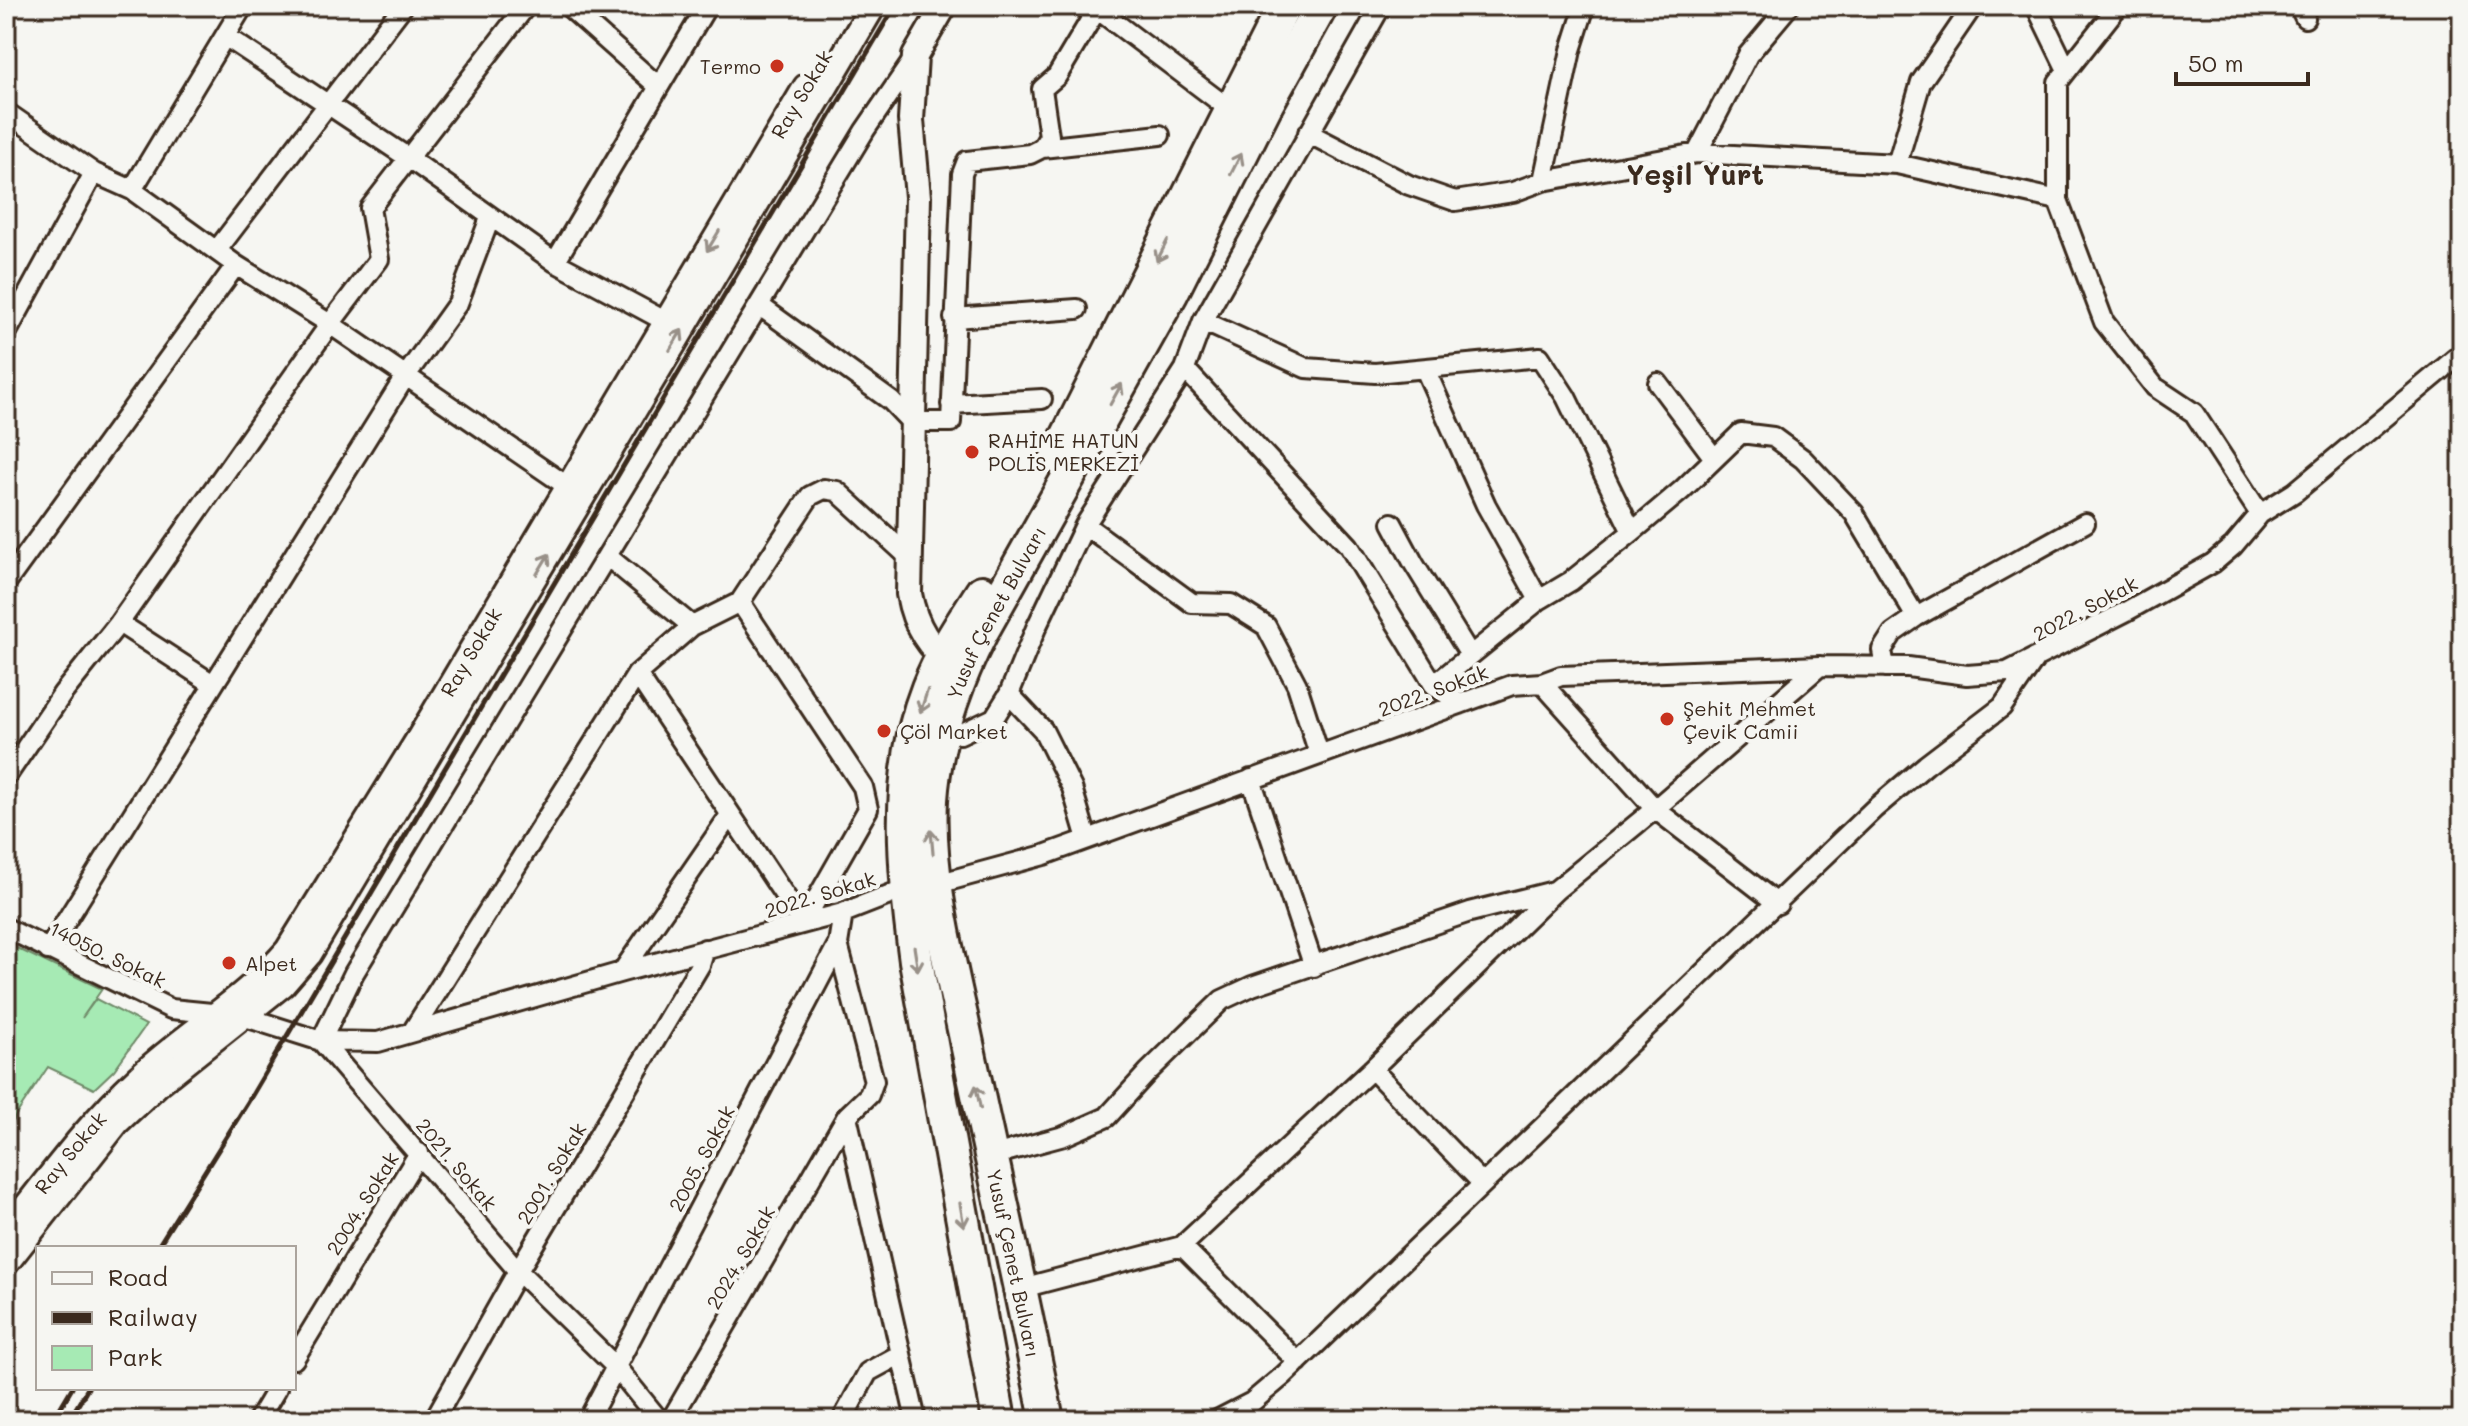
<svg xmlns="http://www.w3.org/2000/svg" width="2468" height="1426" font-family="Mali,sans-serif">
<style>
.green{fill:#a6eab4;stroke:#708a69;stroke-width:2}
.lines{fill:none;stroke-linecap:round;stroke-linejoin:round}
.street-casing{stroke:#3b2a1e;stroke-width:24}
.secondary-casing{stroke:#3b2a1e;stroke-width:30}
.highway-casing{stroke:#3b2a1e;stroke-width:38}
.street{stroke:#f6f6f2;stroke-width:18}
.secondary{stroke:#f6f6f2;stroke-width:24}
.highway{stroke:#f6f6f2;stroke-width:32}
.rail{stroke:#3b2a1e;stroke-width:5}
.oneway{stroke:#989088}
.poi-dot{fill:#c8321e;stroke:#f6f6f2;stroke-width:3}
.labels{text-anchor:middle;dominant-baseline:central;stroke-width:8;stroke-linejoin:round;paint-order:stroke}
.poi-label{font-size:20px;fill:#3b2a1e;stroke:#f6f6f2;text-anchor:start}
.street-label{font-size:20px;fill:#3b2a1e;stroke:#f6f6f2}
.district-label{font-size:28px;font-weight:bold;fill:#3b2a1e;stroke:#f6f6f2}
</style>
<rect width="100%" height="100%" fill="#f6f6f2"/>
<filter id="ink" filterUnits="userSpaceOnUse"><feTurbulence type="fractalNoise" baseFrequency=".0125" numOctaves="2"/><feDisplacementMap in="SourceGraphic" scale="16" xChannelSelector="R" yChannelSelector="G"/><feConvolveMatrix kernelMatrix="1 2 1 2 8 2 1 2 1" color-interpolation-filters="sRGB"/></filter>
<g filter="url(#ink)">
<path class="green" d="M 6,943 L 102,989 L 82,1018 L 96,999 L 146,1025 L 114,1070 L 94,1089 L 48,1067 L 16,1115 L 6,1140 Z"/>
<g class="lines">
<g class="street-casing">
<path id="street" d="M 568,6 L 659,87
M 1093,6 L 1232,111
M 2036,6 L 2067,70
M 2118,6 L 2058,82 L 2058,200 L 2104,322 L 2155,387 L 2194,413 L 2260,514
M 2299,6 L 2305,18
M 225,36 L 410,159 L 555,262 L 665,321
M 6,112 L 94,173 L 132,190 L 236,265 L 330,324 L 567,486
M 1308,133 L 1409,185 L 1455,201 L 1513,192 L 1543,181 L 1697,153 L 1897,164 L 2058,200
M 1042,148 L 1160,135
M 1697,153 L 1748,55 L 1789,6
M 1897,164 L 1921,82 L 1973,6
M 1543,181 L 1571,50 L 1585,6
M 132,190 L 243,6
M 217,250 L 403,6
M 555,262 L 707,6
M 760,306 L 891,401 L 911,422 L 951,422 L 962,174 L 967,161 L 1030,154 L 1042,148 L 1049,136 L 1042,89 L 1057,76 L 1097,9
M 954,318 L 1077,309
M 1203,321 L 1306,368 L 1375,373 L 1540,357 L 1566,397 L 1632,532
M 6,334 L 94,173
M 1185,369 L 1349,546 L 1434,685
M 1425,369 L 1486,505 L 1539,600
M 1658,383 L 1714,458
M 951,404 L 1042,399
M 1392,523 L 1414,564 L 1470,655
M 1085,525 L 1192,603 L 1231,604 L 1266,626 L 1297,685 L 1319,754
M 607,556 L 692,626
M 6,583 L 236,265
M 119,623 L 213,684
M 1885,667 L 1882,650 L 1893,633 L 1916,617 L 2085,523
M 637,674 L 803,923 L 868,809 L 863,787 L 740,602
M 1009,694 L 1043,730 L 1072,788 L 1087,839
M 1460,704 L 1434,685 L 1539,600 L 1571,581 L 1632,532 L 1682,490 L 1741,433 L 1773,437 L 1803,459 L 1854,513 L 1916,617
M 960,734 L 994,718 L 1009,694 L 1036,628 L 1085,525 L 1185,369 L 1203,321 L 1381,6
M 6,777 L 63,693 L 119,623 L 330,324 L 379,259 L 370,208 L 526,6
M 1251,779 L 1314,967
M 1778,904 L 1655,809 L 1820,666
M 6,928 L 171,1009 L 242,1016 L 321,1041 L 378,1042 L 622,972 L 843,913 L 907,888 L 937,884 L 1044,855 L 1512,685 L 1542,683 L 1561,676 L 1820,666 L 1908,667 L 1967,675 L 2007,672 L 2127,611 L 2213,563 L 2233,546 L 2260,514 L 2295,492 L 2462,353
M 838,944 L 874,1081 L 869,1095 L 847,1116 L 901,1354
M 48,950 L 405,377 L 458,303 L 490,218
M 622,972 L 730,815
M 412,1032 L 637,674 L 692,626 L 740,602 L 810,496 L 824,489 L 837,491 L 910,558
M 321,1041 L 354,973 L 865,130 L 915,57
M 321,1041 L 518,1271 L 616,1367 L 659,1420
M 1372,1069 L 1483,1184
M 990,1156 L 1064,1136 L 1107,1117 L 1148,1072 L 1222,1000 L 1252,986 L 1470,912 L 1554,891
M 1182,1246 L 1298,1362
M 1022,1288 L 1182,1246 L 1372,1069 L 1556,890 L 1655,809 L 1542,683
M 294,1359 L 419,1153
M 258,1420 L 277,1388
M 434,1420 L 518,1271 L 700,965 L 705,949
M 588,1420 L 838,944 L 843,913
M 671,1420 L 847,1116
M 842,1420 L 868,1372 L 901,1354 L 916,1420
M 1217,1420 L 1252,1402 L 1284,1375 L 1874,809 L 1926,765 L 2002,707 L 2035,659"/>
</g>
<g class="secondary-casing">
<g id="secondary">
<path d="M 944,6 L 915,56 L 911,120 L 918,197 L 909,594 C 915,627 929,647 954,668"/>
<path id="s1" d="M 6,1232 C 48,1180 89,1123 138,1078 C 186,1033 245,1000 288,950 L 420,737 L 806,87"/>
<path d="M 6,1263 L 117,1122 L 160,1082 L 283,984 L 309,954 L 677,338 L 873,6"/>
</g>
</g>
<g class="highway-casing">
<g id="highway">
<path d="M 1057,457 L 1284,6"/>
<path d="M 982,592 C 962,623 941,654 928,688 C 894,774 904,872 916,961 L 999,1420"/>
<path id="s2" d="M 1047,1420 C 1022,1291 992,1163 965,1034 C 949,960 927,876 931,800 C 935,740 954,686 981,633 L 1171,294 L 1265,107 L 1321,6"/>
</g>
</g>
<use href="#street" class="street"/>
<use href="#secondary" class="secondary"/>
<use href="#highway" class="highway"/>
<path class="rail" d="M 157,1248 L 248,1102 L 895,6
M 53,1420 L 72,1388
M 69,1420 L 88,1388"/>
</g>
<defs><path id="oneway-shaft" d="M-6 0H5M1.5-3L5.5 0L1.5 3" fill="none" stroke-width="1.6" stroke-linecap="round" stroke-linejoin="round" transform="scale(2)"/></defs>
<g class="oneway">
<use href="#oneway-shaft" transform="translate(1236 164) rotate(-63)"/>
<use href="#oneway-shaft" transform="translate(713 241) rotate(121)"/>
<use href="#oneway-shaft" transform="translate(1162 251) rotate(117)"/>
<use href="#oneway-shaft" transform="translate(676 340) rotate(-59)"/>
<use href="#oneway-shaft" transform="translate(1116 394) rotate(-61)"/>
<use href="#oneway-shaft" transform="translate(543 564) rotate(-59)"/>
<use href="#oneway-shaft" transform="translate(924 701) rotate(108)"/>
<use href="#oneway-shaft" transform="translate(932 842) rotate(-95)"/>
<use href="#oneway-shaft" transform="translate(916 959) rotate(81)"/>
<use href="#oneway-shaft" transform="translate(978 1097) rotate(-102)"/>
<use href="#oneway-shaft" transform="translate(962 1215) rotate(80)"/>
</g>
</g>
<g class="poi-dot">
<circle cx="777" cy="66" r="8"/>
<circle cx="972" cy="452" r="8"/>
<circle cx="1667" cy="719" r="8"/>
<circle cx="884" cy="731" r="8"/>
<circle cx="229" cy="963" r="8"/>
</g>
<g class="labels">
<g class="poi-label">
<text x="761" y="66" text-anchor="end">Termo</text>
<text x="988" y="440">RAHİME HATUN<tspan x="988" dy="23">POLİS MERKEZİ</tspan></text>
<text x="1683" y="708">Şehit Mehmet<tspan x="1683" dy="23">Çevik Camii</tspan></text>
<text x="900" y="731">Çöl Market</text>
<text x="245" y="963">Alpet</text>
</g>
<g class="street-label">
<text transform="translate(801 94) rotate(-59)">Ray Sokak</text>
<text transform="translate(2085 608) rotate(-28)">2022. Sokak</text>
<text stroke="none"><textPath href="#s2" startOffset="832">Yusuf Çenet Bulvarı</textPath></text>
<text stroke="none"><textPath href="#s1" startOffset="750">Ray Sokak</textPath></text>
<text transform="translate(1433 690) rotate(-20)">2022. Sokak</text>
<text transform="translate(820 894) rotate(-17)">2022. Sokak</text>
<text transform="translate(108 954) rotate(26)">14050. Sokak</text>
<text stroke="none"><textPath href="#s1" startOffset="102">Ray Sokak</textPath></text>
<text transform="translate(701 1158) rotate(-62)">2005. Sokak</text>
<text transform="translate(457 1164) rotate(50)">2021. Sokak</text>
<text transform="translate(551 1173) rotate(-59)">2001. Sokak</text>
<text transform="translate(362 1203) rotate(-58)">2004. Sokak</text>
<text transform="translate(740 1257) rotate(-60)">2024. Sokak</text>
<text transform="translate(1014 1263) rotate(78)">Yusuf Çenet Bulvarı</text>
</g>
<g class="district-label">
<text x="1695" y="174">Yeşil Yurt</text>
</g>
</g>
<rect width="2468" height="1426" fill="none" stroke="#f6f6f2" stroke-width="32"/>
<rect x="16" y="16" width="2436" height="1394" fill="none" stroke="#3b2a1e" stroke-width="3" filter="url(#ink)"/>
<rect x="36" y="1246" width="260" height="144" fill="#f6f6f2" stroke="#aba49d" stroke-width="2"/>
<rect x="52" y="1272" width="40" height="12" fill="#f6f6f2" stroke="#aba49d" stroke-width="2"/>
<text x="108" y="1286" font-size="24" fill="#3b2a1e">Road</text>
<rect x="52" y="1312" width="40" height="12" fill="#3b2a1e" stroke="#aba49d" stroke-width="2"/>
<text x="108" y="1326" font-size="24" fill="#3b2a1e">Railway</text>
<rect x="52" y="1346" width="40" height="24" fill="#a6eab4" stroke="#aba49d" stroke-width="2"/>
<text x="108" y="1366" font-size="24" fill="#3b2a1e">Park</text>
<path d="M2176 72v12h132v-12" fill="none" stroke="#3b2a1e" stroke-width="4"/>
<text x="2188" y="72" font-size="24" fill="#3b2a1e" stroke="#f6f6f2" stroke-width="6" paint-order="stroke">50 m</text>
</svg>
